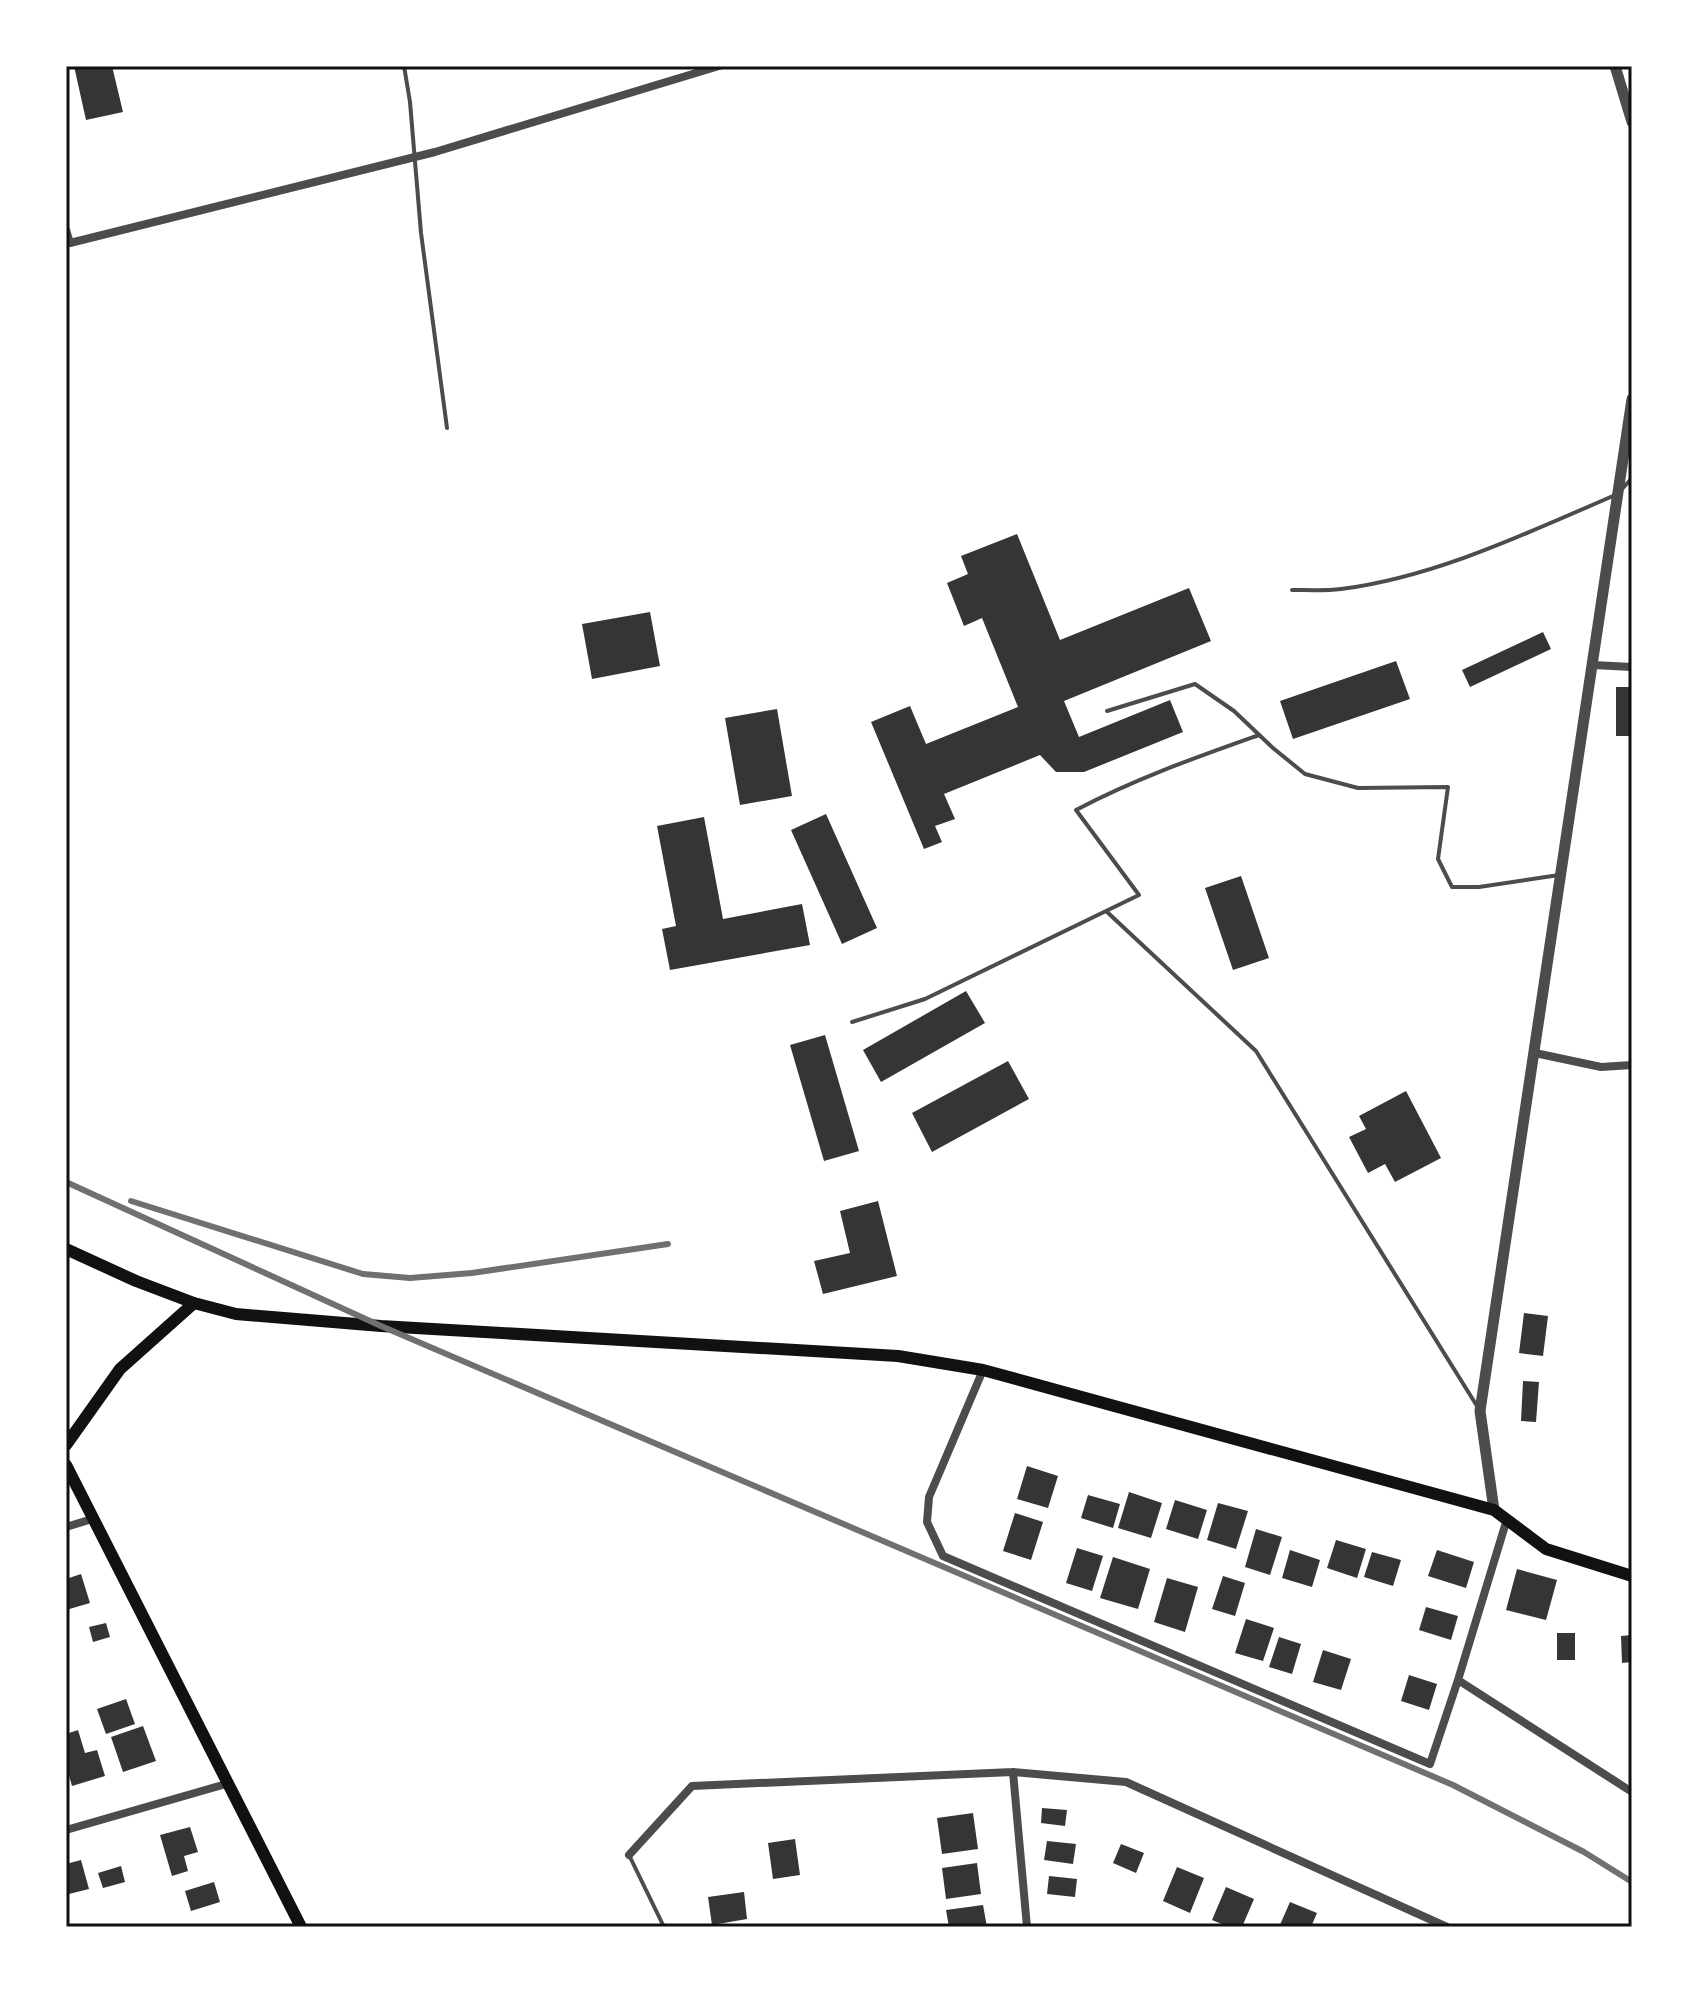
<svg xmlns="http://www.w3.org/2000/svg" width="1698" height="1993" font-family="Ubuntu,sans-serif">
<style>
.building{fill:#353535}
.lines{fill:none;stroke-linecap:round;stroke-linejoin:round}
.service{stroke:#4c4c4c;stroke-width:4}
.minor{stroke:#4c4c4c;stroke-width:8}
.tertiary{stroke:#4c4c4c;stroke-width:11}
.secondary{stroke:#111;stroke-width:12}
.rail{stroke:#707070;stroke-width:6}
.neatline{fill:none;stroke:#111;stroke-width:3}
</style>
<rect width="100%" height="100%" fill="#fff"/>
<path class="building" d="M 74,66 L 112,66 L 123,112 L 86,120 Z
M 1017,534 L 1060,640 L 1189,588 L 1211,641 L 1064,701 L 1079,737 L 1170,700 L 1183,732 L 1084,772 L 1056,772 L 1040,755 L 944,794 L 955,819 L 935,826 L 942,842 L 924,849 L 871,722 L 910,706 L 926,744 L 1018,707 L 982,618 L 964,626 L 947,583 L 968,574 L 961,556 Z
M 650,612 L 660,666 L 592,679 L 582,624 Z
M 1543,632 L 1551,649 L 1470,687 L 1462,670 Z
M 1396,661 L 1410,699 L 1293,739 L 1280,701 Z
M 1616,687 L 1632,687 L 1632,736 L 1616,736 Z
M 777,709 L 792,796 L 740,805 L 725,718 Z
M 826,814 L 877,928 L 842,944 L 791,830 Z
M 704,817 L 723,919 L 802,904 L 810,945 L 670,970 L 662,929 L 676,926 L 657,826 Z
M 1241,876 L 1269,958 L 1233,970 L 1205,888 Z
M 966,991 L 985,1023 L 881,1082 L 863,1050 Z
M 825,1035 L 859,1151 L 824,1161 L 790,1045 Z
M 1008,1061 L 1029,1099 L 932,1152 L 912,1113 Z
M 1406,1091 L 1441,1158 L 1395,1182 L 1385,1164 L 1368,1173 L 1349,1137 L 1366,1129 L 1359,1116 Z
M 878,1201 L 897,1276 L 823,1294 L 814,1261 L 850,1253 L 840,1211 Z
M 1524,1313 L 1548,1316 L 1543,1356 L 1519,1353 Z
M 1523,1381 L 1539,1382 L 1536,1422 L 1521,1421 Z
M 1027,1466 L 1058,1476 L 1048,1508 L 1017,1499 Z
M 1129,1492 L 1162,1503 L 1151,1538 L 1118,1528 Z
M 1088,1495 L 1120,1504 L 1113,1528 L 1081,1518 Z
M 1175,1500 L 1207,1510 L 1198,1539 L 1166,1529 Z
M 1218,1503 L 1248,1511 L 1236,1549 L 1207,1540 Z
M 1015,1513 L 1043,1522 L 1031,1560 L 1003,1551 Z
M 1256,1529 L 1282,1537 L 1270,1575 L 1245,1567 Z
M 1336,1540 L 1366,1549 L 1357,1578 L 1327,1568 Z
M 1077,1548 L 1103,1556 L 1092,1591 L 1066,1583 Z
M 1290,1550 L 1320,1560 L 1312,1587 L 1282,1578 Z
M 1437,1550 L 1474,1562 L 1466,1588 L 1428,1576 Z
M 1372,1552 L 1401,1560 L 1393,1586 L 1364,1577 Z
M 1113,1557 L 1150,1569 L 1138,1609 L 1100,1598 Z
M 1517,1569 L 1557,1580 L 1546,1620 L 1506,1610 Z
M 81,1574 L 90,1603 L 66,1610 L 66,1579 Z
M 1223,1576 L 1245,1583 L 1235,1616 L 1212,1609 Z
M 1167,1578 L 1198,1587 L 1185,1632 L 1154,1622 Z
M 1426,1607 L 1458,1616 L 1451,1640 L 1419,1630 Z
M 1246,1619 L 1274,1628 L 1263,1661 L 1235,1653 Z
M 106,1623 L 110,1637 L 93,1642 L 89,1627 Z
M 1557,1633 L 1575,1633 L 1575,1660 L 1557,1660 Z
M 1632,1635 L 1632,1662 L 1622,1663 L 1621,1636 Z
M 1279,1637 L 1301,1644 L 1292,1674 L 1269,1667 Z
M 1323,1650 L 1351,1659 L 1341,1690 L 1313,1682 Z
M 1409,1675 L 1437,1684 L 1429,1710 L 1401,1701 Z
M 126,1699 L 135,1724 L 106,1734 L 97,1709 Z
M 143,1726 L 156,1761 L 123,1772 L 111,1737 Z
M 78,1730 L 85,1753 L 97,1750 L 105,1776 L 72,1786 L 66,1765 L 66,1734 Z
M 1042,1808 L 1067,1810 L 1065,1826 L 1041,1823 Z
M 973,1813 L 978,1849 L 942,1854 L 937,1818 Z
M 190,1827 L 198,1852 L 184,1856 L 188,1871 L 172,1876 L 160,1835 Z
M 795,1839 L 800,1875 L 773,1879 L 768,1843 Z
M 1047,1841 L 1076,1844 L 1073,1864 L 1044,1860 Z
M 1121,1844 L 1144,1853 L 1136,1873 L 1113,1863 Z
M 81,1860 L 89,1889 L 69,1894 L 66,1882 L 66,1864 Z
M 977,1863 L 981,1894 L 946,1899 L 942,1868 Z
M 121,1866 L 125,1882 L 103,1888 L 98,1873 Z
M 1177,1867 L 1204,1878 L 1190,1913 L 1163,1901 Z
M 1049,1876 L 1077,1879 L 1075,1897 L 1047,1894 Z
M 214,1882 L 220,1902 L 191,1911 L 185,1891 Z
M 1226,1887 L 1254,1899 L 1242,1927 L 1229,1927 L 1212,1920 Z
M 744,1892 L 747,1919 L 712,1925 L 708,1897 Z
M 1290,1902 L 1317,1913 L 1311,1927 L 1279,1927 Z
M 983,1905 L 987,1927 L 949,1927 L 946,1910 Z"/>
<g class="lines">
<path class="service" d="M 404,66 L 410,102 L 421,233 L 447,428
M 1623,488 L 1632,478
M 1292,590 C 1308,590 1325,591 1341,589 C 1435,577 1527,533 1613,496
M 1107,711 L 1195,684 L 1234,711 L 1273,748 L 1305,774 L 1358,788 L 1448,787 L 1438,859 L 1452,887 L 1479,887 L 1559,875
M 1106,911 L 1139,895 L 1076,810 C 1134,779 1197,757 1259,735
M 852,1022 L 925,999 L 1106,911 L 1256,1051 L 1477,1406
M 629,1855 L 664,1927"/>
<path class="minor" d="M 66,230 L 70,243 L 435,152 L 719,66
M 1593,665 L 1632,667
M 1535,1053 L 1601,1067 L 1632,1065
M 983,1370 L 929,1497 L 927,1522 L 943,1556 L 1430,1764 L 1458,1680
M 1507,1519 L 1458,1680 L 1632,1792
M 66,1527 L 92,1519
M 1013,1772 L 1027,1927
M 66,1830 L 226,1784
M 629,1855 L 692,1786 L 1013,1772 L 1126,1782 L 1447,1927"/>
<path class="tertiary" d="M 1615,66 L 1632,122
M 1494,1510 L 1480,1411 L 1632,399"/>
<path class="secondary" d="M 66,1249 L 136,1281 L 194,1303 L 236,1314 L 381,1326 L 898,1356 L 983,1370 L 1494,1510 L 1546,1549 L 1632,1576
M 66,1445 L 120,1369 L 194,1303
M 66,1465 L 301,1927"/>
<path class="rail" d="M 66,1182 L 381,1326 L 1453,1785 L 1584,1852 L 1632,1882
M 131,1201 L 363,1274 L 410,1278 L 472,1273 L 668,1244"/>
</g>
<rect width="1698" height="1993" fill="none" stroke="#ffffff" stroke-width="136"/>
<rect x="68" y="68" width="1562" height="1857" class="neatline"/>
</svg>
